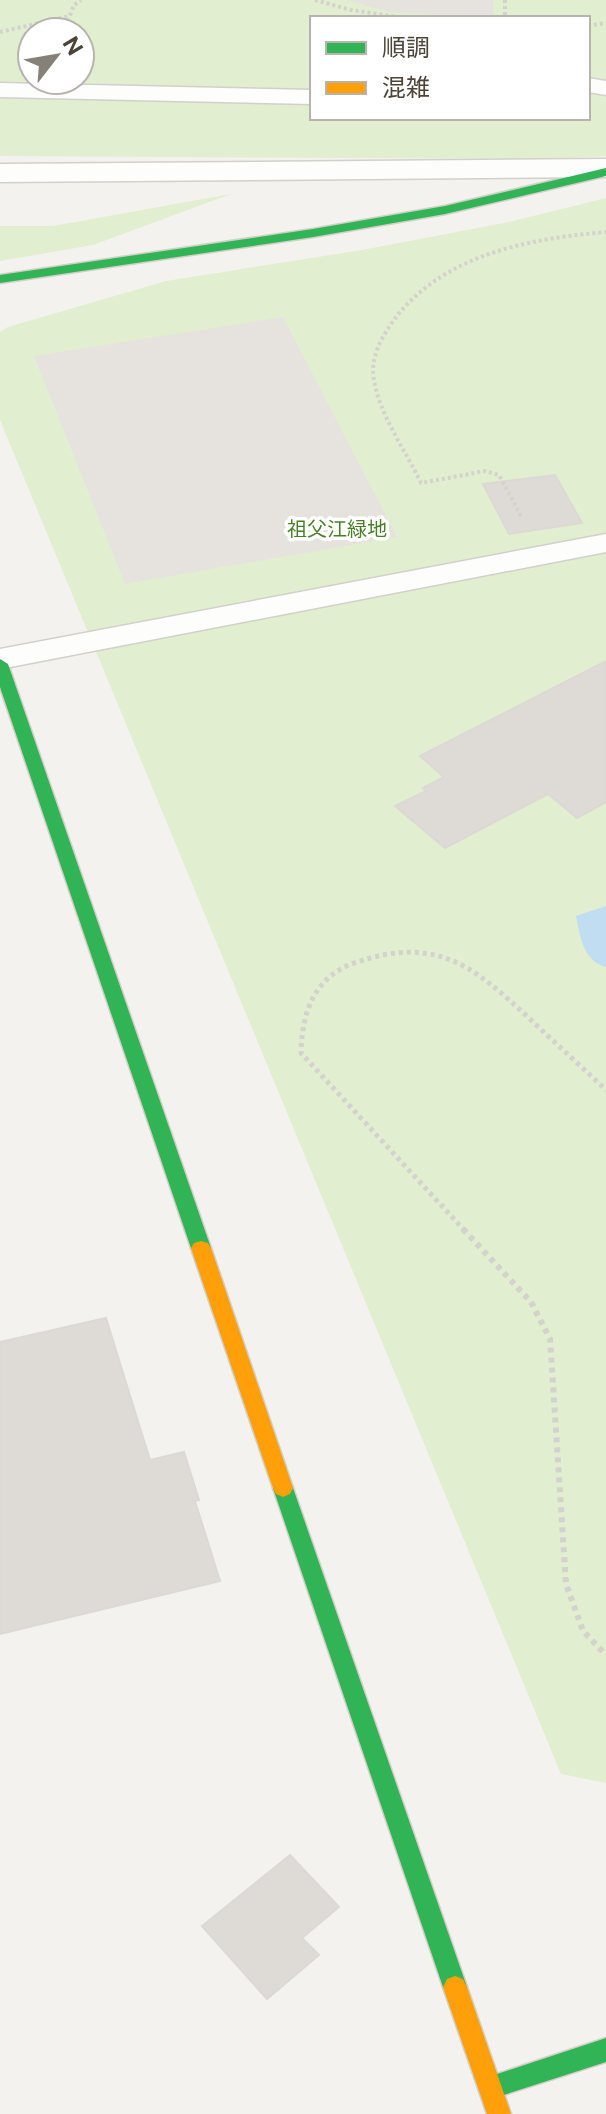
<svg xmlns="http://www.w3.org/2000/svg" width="606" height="2114" font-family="'Public Sans','Noto Sans JP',sans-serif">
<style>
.green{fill:#e1eecf;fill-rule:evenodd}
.parking{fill:#e6e3df}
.water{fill:#c0ddf1}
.building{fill:#dedbd6;stroke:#dcd9d4;stroke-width:2}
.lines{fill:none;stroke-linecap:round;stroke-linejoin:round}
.lane-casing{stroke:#d2d0cb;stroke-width:3}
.street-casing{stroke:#d2d0cb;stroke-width:3}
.fast-casing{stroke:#d3cfc5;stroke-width:3}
.slow-casing{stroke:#d3cfc5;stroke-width:3}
.path-far2{stroke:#d3d2cc;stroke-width:4;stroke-dasharray:3 3;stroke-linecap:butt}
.path-far1{stroke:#d3d2cc;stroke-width:5;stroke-dasharray:4 4;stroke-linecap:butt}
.path{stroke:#d3d2cc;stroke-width:6;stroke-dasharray:5 5;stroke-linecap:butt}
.lane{fill:#fdfdfc;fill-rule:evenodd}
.street{fill:#fdfdfc;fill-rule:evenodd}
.fast{fill:#30b455;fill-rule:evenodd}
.slow{fill:#ff9f0a;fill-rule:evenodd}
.labels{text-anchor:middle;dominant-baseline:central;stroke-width:7;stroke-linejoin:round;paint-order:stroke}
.park-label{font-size:20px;fill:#4a7f2a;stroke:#fff}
</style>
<rect width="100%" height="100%" fill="#f4f2ee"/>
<path class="green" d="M 0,0 L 606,0 L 606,156 L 546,159 L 0,156 ZM 312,18 L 588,18 L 588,118 L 312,118 ZM 32,32 L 80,32 L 80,80 L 32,80 Z
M 231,194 L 93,245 L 0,261 L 0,226 L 53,226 Z
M 606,198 L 606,1783 L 561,1774 L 0,420 L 0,332 L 8,327 L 166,281 L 362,250 L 509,222 Z"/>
<path class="parking" d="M 345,0 L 493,0 L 493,18 L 391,12 Z
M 283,317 L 397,537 L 125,584 L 34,356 Z"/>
<path class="water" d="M 606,906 L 606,967 C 583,961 580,935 576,916 Z"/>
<path class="building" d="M 555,475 L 582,523 L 509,534 L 483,484 Z
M 606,661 L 606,802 L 577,818 L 548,794 L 445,848 L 395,806 L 426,791 L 423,788 L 444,777 L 420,756 Z
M 106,1318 L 150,1460 L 184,1452 L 199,1500 L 195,1501 L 220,1581 L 0,1634 L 0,1342 Z
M 290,1855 L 339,1907 L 302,1938 L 319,1955 L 267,1999 L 202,1926 Z"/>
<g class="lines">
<g class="lane-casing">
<path id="lane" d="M 588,78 L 606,81 L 606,95 L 588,92 Z
M 0,83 L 312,90 L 312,104 L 0,97 Z
M 606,534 L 606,552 L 0,669 L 0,649 Z"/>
</g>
<g class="street-casing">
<path id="street" d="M 606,159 L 606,177 L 0,182 L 0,164 Z"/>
</g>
<g class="fast-casing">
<path id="fast" d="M 606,168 L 606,176 L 445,214 L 313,237 L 0,283 L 0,275 L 313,229 L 445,206 Z
M 0,659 L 8,664 L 211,1248 L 208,1253 L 194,1253 L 191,1248 L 0,687 Z
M 283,1479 L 290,1482 L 293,1488 L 467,1987 L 463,1995 L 455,1998 L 447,1995 L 443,1987 L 273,1488 L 276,1482 Z
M 606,2038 L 606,2062 L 491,2099 L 482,2095 L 479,2087 L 482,2079 Z"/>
</g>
<g class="slow-casing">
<path id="slow" d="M 201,1241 L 208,1243 L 211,1248 L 293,1488 L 290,1494 L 283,1497 L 276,1494 L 273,1488 L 191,1248 L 194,1243 Z
M 455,1976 L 463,1979 L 467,1987 L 511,2114 L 487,2114 L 443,1987 L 447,1979 Z"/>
</g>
<path class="path-far2" d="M 315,0 L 351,10 L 404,18
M 505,0 L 505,18
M 588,26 L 606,23
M 0,32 L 70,16
M 71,32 L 67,23 L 74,5 L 81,0
M 521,516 L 499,475 L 485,471 L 421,483 C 405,449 375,409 373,371 C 373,352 383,336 393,321 C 443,254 528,239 606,232"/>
<path class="path-far1" d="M 465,1231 L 301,1053 C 302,1012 314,976 357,962 C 438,935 474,967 530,1019 C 555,1043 581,1066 606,1090"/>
<path class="path" d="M 463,1229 L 531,1302 L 550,1339 L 566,1584 L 583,1631 L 606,1655"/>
<use href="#lane" class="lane"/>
<use href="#street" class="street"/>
<use href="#fast" class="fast"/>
<use href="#slow" class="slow"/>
</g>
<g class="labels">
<g class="park-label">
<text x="337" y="529">祖父江緑地</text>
</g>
</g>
<rect x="310" y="16" width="280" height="104" fill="#ffffff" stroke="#b7b4b0" stroke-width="2"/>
<rect x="326" y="42" width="40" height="12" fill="#30b455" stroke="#b7b4b0" stroke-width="2"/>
<text x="382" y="56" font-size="24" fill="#4b4439">順調</text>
<rect x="326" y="82" width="40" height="12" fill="#ff9f0a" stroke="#b7b4b0" stroke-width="2"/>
<text x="382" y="96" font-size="24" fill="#4b4439">混雑</text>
<g transform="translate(56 56) rotate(59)"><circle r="38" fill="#ffffff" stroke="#b7b4b0" stroke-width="2"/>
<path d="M0-6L14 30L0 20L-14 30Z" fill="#868178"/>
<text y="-12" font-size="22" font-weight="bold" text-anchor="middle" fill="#4b4439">N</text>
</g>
</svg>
